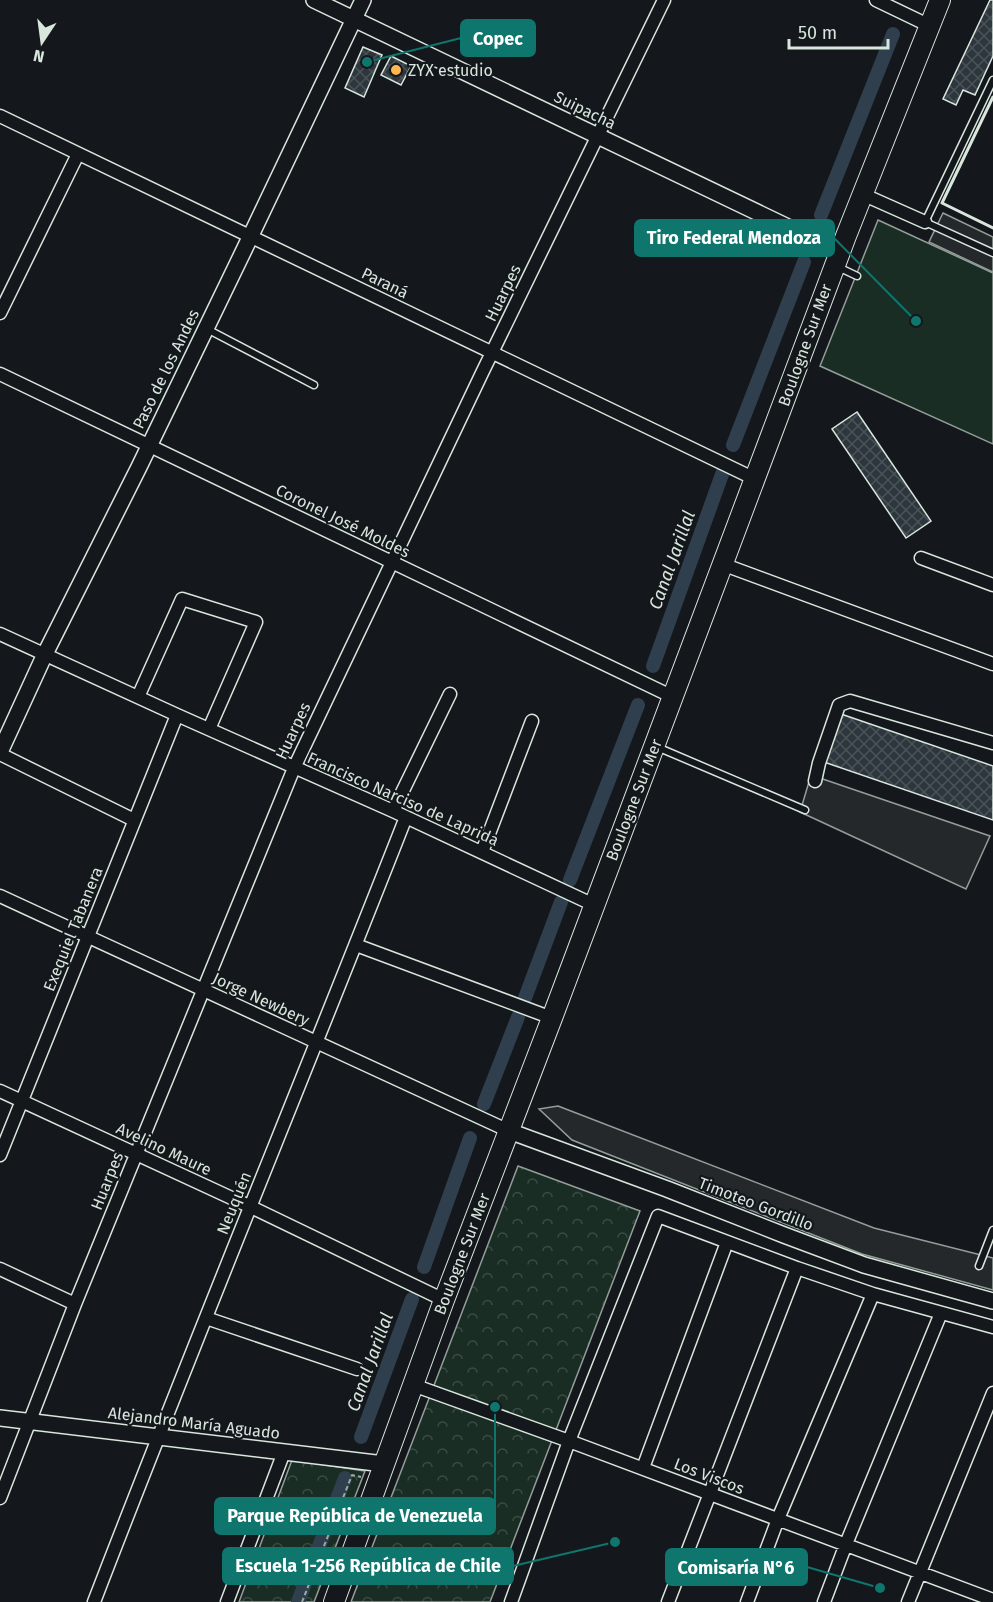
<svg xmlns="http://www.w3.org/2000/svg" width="993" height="1602" font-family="'Fira Sans',sans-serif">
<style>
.park{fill:url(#park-crowns);stroke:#939e99;stroke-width:1.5}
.pitch{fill:#1a2d24;stroke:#939e99;stroke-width:1.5}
.parking{fill:#24282b;stroke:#939e99;stroke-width:1.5}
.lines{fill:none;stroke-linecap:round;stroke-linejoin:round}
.canal{stroke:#2f3f4d;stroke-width:14}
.building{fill:url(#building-cross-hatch);stroke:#d8e6dc;stroke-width:1.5}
.service-casing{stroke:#d8e6dc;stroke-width:9}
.minor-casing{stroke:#d8e6dc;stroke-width:15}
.tertiary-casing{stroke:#d8e6dc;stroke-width:18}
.primary-casing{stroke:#d8e6dc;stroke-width:22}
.path{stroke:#9da8a2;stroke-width:2;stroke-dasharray:4.5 3;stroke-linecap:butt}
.service{stroke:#14181c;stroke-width:6}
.minor{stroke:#14181c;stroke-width:12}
.tertiary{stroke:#14181c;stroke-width:15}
.primary{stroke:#14181c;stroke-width:20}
.wall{stroke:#d8e6dc;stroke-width:3}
.poi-dot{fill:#ffb74d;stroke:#14181c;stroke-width:2}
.labels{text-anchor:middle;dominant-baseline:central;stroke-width:4.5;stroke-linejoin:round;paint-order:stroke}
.poi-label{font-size:16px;fill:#d8e6dc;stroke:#14181c;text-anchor:start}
.street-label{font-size:16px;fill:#d8e6dc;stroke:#14181c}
.water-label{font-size:18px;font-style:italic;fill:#d8e6dc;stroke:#14181c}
.leader{fill:none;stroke:#0f766e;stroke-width:2}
.callout-dot{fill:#0f766e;stroke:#14181c;stroke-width:2}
.callout{fill:#0f766e;stroke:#0f766e;stroke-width:2}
.callout-label{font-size:18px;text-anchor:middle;font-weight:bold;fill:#fff}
</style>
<defs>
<pattern id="park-crowns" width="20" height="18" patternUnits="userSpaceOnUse" patternTransform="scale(1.5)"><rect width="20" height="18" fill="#1a2d24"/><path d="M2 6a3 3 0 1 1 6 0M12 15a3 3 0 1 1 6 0" fill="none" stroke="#3b4b43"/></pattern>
<pattern id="building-cross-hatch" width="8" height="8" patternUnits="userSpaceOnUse" patternTransform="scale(1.5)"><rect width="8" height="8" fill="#2c363c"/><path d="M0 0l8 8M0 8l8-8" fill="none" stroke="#4a5358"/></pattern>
</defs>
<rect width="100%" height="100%" fill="#14181c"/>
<path class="park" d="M 518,1166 L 640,1211 L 490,1602 L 351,1602 Z
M 292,1460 L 365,1471 L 314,1602 L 239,1602 Z"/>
<path class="pitch" d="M 878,220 L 993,273 L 993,444 L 820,366 Z"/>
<path class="parking" d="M 943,213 L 993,237 L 993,272 L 929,242 Z
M 811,775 L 990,836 L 966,889 L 800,812 Z
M 558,1106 L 874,1228 L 993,1258 L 993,1290 L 862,1254 L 572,1140 L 539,1109 Z"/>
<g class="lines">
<path class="canal" d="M 821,215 L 893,34
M 733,445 L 804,262
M 653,666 L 725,466
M 570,880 L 638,705
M 525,998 L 561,902
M 484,1104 L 518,1017
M 424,1267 L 470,1138
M 361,1437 L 412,1299
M 298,1602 L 345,1478"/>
</g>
<path class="building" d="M 990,0 L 993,0 L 993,56 L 975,95 L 963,90 L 956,105 L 943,99 Z
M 363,47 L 382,55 L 364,97 L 345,88 Z
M 391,56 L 411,66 L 401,85 L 381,75 Z
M 857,412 L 931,521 L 906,538 L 832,429 Z
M 841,714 L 993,766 L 993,820 L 824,762 Z"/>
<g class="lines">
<g class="service-casing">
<path id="service" d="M 993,80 L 925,222 L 993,253
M 838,267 L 857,276
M 207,329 L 314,385
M 657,747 L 805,810
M 979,1266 L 993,1230"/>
</g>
<g class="minor-casing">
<path id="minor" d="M 876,0 L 930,26
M 0,116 L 755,479
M 862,194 L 925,222
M 0,313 L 78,154
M 0,374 L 673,697
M 921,558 L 993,585
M 722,564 L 993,664
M 0,634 L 177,715 L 393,811 L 594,905
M 138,697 L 182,599 L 256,622 L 209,729
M 0,754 L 134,820
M 815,781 L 819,763 L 839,705 L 850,701 L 993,743
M 393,811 L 450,694
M 482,852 L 532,721
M 0,896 L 509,1131
M 356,945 L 552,1018
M 0,1091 L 251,1207 L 444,1300
M 0,1155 L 177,715
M 0,1269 L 75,1304
M 206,1318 L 357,1369
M 413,1385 L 569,1441 L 993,1600
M 643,1468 L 727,1242
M 0,1498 L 75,1304 L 294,768 L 482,373 L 664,0
M 94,1602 C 195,1339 303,1079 406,817
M 227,1602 L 284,1452
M 511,1602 L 569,1441 L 658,1216 L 797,1268 L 873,1294 L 993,1327
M 668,1602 L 797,1268
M 747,1602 L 778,1519 L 873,1294
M 824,1602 L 846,1544 L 941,1313
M 908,1602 L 993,1393"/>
</g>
<g class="tertiary-casing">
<path id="tertiary" d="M 314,0 L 840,252
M 0,752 L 45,654 L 139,467 L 244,250 L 363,0
M 509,1131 L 667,1189 L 784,1235 L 864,1265 L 993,1301
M 0,1418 L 384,1464"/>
</g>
<g class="primary-casing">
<path id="primary" d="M 334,1602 L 444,1300 L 552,1018 L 846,236 L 940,0"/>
</g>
<path class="path" d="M 302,1602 L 352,1475 L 361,1477"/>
<use href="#service" class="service"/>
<use href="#minor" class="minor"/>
<use href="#tertiary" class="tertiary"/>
<use href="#primary" class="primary"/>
<path class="wall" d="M 993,97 L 942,203 L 993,228"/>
</g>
<circle class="poi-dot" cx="396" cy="70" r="6"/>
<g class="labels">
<g class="poi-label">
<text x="408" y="70">ZYX estudio</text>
</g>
<g class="street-label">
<text transform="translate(585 110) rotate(26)">Suipacha</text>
<text transform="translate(385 283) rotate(26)">Paraná</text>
<text transform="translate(503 293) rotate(-64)">Huarpes</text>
<text transform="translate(805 345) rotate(-70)">Boulogne Sur Mer</text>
<text transform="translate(166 369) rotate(-64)">Paso de los Andes</text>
<text transform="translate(343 521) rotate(26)">Coronel José Moldes</text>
<text transform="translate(293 731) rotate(-65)">Huarpes</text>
<text transform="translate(403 799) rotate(24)">Francisco Narciso de Laprida</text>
<text transform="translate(634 800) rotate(-69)">Boulogne Sur Mer</text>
<text transform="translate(73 929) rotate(-68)">Exequiel Tabanera</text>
<text transform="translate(261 999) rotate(25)">Jorge Newbery</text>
<text transform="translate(164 1149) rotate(25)">Avelino Maure</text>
<text transform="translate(107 1181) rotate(-68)">Huarpes</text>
<text transform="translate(234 1203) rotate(-68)">Neuquén</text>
<text transform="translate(756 1204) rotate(21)">Timoteo Gordillo</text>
<text transform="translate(462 1254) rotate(-69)">Boulogne Sur Mer</text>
<text transform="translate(194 1423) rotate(7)">Alejandro María Aguado</text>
<text transform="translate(709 1476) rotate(21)">Los Viscos</text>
</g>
<g class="water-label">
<text transform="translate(672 560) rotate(-70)">Canal Jarillal</text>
<text transform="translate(370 1362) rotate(-70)">Canal Jarillal</text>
</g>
</g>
<path class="leader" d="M367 62L461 38M916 321L834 238M495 1407L495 1516M615 1542L513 1566M880 1588L807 1567"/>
<g class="callout-dot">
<circle cx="367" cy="62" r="6"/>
<circle cx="916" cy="321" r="6"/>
<circle cx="495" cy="1407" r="6"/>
<circle cx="615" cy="1542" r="6"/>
<circle cx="880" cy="1588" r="6"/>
</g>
<g class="callout">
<rect x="461" y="20" width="74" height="36" rx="6"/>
<rect x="635" y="220" width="199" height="36" rx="6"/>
<rect x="215" y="1498" width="280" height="36" rx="6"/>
<rect x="223" y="1548" width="290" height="36" rx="6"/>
<rect x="666" y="1549" width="141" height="36" rx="6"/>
</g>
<g class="callout-label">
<text x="498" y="45">Copec</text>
<text x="734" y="244">Tiro Federal Mendoza</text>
<text x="355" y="1522">Parque República de Venezuela</text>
<text x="368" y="1572">Escuela 1-256 República de Chile</text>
<text x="736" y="1574">Comisaría N°6</text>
</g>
<g transform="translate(42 42) rotate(193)" stroke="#14181c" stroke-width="4.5" paint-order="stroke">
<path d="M0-4.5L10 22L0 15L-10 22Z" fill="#d8e6dc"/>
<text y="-9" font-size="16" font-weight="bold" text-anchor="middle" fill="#d8e6dc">N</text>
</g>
<path d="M789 39v9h99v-9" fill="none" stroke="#d8e6dc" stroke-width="3"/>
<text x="798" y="39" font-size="18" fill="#d8e6dc" stroke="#14181c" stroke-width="4.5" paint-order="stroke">50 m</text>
</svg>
